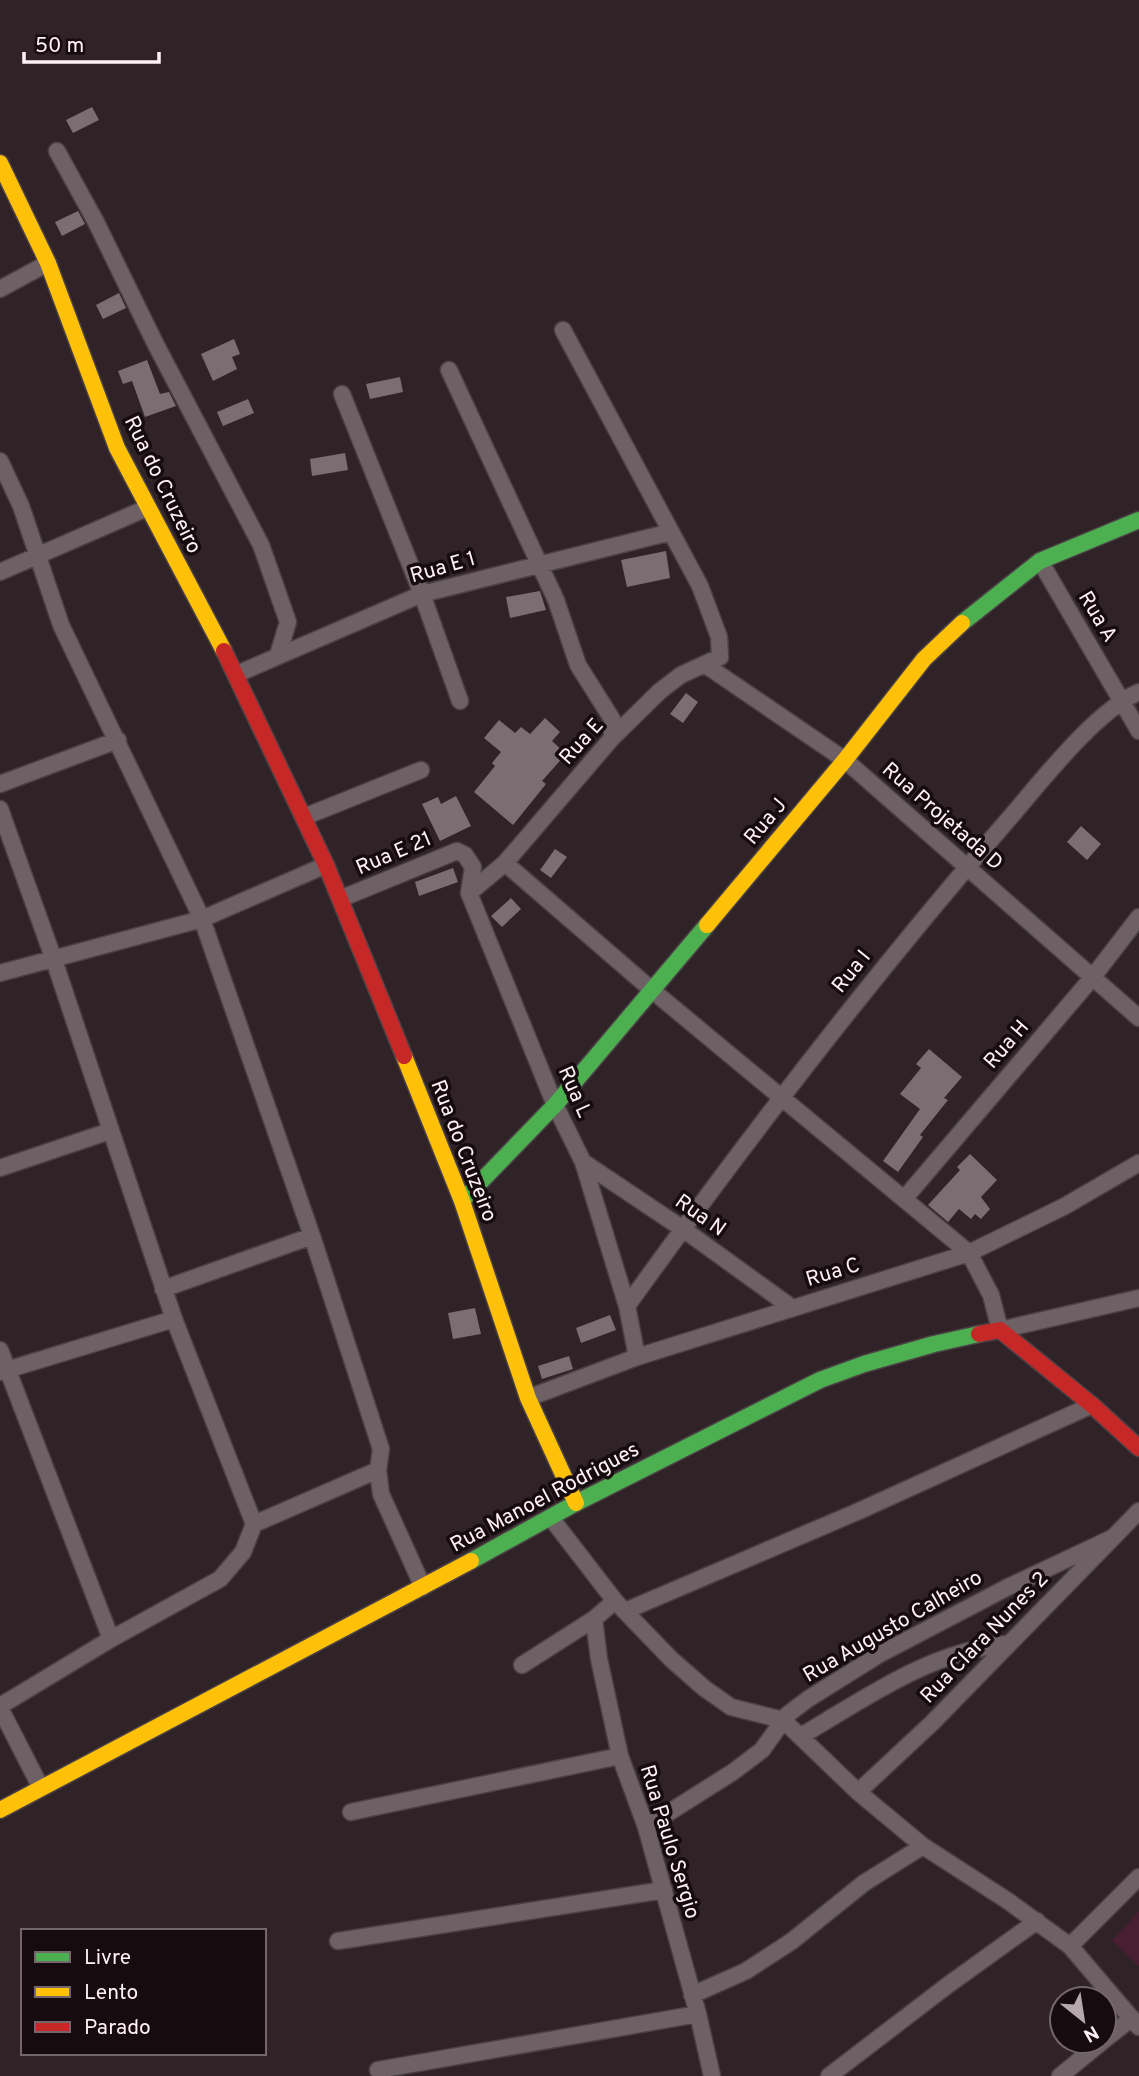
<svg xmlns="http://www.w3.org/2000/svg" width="1139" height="2076" font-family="Overpass,sans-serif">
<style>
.green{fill:#481e32}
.building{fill:#7a6e73}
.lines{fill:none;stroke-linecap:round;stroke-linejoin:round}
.street-casing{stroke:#4b4145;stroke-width:19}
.fast-casing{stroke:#4b4145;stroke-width:19}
.slow-casing{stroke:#4b4145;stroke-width:19}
.jam-casing{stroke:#4b4145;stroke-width:19}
.street{stroke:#6e6166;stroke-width:16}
.fast{stroke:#4caf50;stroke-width:16}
.slow{stroke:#ffc107;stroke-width:16}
.jam{stroke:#c62828;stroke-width:16}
.labels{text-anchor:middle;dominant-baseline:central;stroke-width:7;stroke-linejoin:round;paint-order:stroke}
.street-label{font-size:21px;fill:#fff1f5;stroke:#160b0f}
</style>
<rect width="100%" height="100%" fill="#2f2328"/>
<path class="green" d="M 1139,1911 L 1139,1966 L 1112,1941 Z"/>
<path class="building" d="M 92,107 L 99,120 L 73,133 L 66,120 Z
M 78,211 L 85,224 L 62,236 L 55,222 Z
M 119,293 L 126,308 L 103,319 L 96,305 Z
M 234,339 L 240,354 L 232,357 L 237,369 L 213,381 L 201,354 Z
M 147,360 L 160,394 L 169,392 L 176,406 L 145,417 L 132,381 L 123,384 L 118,371 Z
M 400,377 L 403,392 L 370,399 L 366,384 Z
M 248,399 L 254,413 L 223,426 L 217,412 Z
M 345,453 L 348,470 L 312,476 L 310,459 Z
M 666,551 L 670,578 L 627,587 L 621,560 Z
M 540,591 L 546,610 L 510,618 L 506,597 Z
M 686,693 L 698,702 L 683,723 L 670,714 Z
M 545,718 L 560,732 L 552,741 L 566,754 L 542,781 L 546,784 L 513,825 L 474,792 L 495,766 L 492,763 L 501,752 L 484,738 L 499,720 L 515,733 L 521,727 L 530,734 Z
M 456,796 L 471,826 L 440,841 L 422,804 L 438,797 L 441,804 Z
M 1081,826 L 1101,844 L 1087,860 L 1067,842 Z
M 555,849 L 567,857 L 551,878 L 540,870 Z
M 453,868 L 458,882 L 419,896 L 415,882 Z
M 511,898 L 521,909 L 502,927 L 491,916 Z
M 929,1049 L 962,1077 L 944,1098 L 948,1100 L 920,1135 L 923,1137 L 898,1172 L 883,1161 L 920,1109 L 900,1094 L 921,1068 L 916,1064 Z
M 970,1154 L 997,1180 L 981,1197 L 990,1209 L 981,1219 L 975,1214 L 971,1219 L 959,1209 L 948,1222 L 928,1205 L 960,1170 L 957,1167 Z
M 475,1308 L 481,1334 L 453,1339 L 448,1313 Z
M 610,1315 L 616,1330 L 581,1343 L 576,1328 Z
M 569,1356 L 573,1369 L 542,1379 L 538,1366 Z"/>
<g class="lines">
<g class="street-casing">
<path id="street" d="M 57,151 L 96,222 L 155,343 L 261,545 L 288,622 L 278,655
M 0,289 L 48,263
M 449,370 L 556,600 L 578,665 L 612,719 L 612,738
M 342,394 L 422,594 L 460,701
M 0,461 L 21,506 L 61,625 L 202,919 L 312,1236 L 381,1449 L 378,1470 L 381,1494 L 423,1587
M 1040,561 L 1139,731
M 0,572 L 147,508
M 704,664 L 845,760 L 1139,1018
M 237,674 L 422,594 L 671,532
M 0,784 L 118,740
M 0,809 L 54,960 L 174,1319 L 254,1524
M 304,817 L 421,770
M 505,863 L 653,991 L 969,1253 L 991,1295 L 1000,1330 L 1139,1298
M 469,893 L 505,863 L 612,738 L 660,691 L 681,675 L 720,657 L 719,637 L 700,586 L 563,330
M 469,893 L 555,1105 L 583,1162 L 627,1306 L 637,1357
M 340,899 L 457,851 L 465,855 L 473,867 L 469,893
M 0,973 L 202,919 L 326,865
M 583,1162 L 683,1229 L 791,1307
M 0,1168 L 110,1131
M 904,1199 L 1092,978 L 1139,917
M 163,1289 L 312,1236
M 627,1306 C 747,1139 872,976 1007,821 C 1040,783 1094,712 1139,692
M 0,1350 L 111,1639
M 0,1372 L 174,1319
M 528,1398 L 637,1357 L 969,1253 L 1065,1206 L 1139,1163
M 551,1518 L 615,1601 L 671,1659 L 704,1688 L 731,1707 L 783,1720 L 858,1792 L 923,1846 L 1008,1901 L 1070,1946 L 1139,2027
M 625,1611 L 859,1511 L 1092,1405
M 594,1619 L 599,1659 L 620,1756 L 646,1827 L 698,2014 L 712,2076
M 522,1665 L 594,1619 L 615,1601
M 0,1706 L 111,1639 L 220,1579 L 243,1552 L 254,1524 L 378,1470
M 0,1708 L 41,1788
M 801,1736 C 866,1698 930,1651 1007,1644
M 858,1792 L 932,1723 L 1139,1511
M 351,1812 L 620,1756
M 646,1827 L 733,1772 L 762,1750 L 787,1715 L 808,1699 L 880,1654 L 1008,1587 L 1112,1538
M 338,1941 L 664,1890
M 1070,1946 L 1139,1877
M 692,1995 L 746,1971 L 792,1941 L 864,1883 L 923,1846
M 1104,2040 L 1132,2018
M 378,2070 L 698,2014
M 829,2076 L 948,1985 L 1037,1921
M 1060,2076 L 1103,2041"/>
</g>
<g class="fast-casing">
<path id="fast" d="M 962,623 L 1040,561 L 1139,520
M 462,1201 L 555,1105 L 707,925
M 471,1561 L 576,1503 L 820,1380 L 864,1364 L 934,1344 L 979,1334"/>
</g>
<g class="slow-casing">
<path id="slow" d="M 0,163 L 48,263 L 117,448 L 224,651
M 707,925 L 845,760 L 924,659 L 962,623
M 404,1056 L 462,1201 L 528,1398 L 576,1503
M 0,1810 L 471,1561"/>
</g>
<g class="jam-casing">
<path id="jam" d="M 224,651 L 326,865 L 404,1056
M 979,1334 L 1000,1330 L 1092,1405 L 1139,1448"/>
</g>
<use href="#street" class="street"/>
<use href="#fast" class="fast"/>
<use href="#slow" class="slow"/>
<use href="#jam" class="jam"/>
</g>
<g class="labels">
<g class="street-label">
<text transform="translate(162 485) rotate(64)">Rua do Cruzeiro</text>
<text transform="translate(443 568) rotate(-16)">Rua E 1</text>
<text transform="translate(1097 617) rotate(59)">Rua A</text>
<text transform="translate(582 742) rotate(-48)">Rua E</text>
<text transform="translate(942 817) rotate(41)">Rua Projetada D</text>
<text transform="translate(766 822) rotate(-50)">Rua J</text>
<text transform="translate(394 854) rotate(-23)">Rua E 21</text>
<text transform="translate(852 972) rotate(-51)">Rua I</text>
<text transform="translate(1007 1045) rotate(-49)">Rua H</text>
<text transform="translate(574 1092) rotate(66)">Rua L</text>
<text transform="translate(463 1151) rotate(69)">Rua do Cruzeiro</text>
<text transform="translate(700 1216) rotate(35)">Rua N</text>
<text transform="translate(833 1273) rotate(-17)">Rua C</text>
<text transform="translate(545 1498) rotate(-28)">Rua Manoel Rodrigues</text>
<text transform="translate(893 1627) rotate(-30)">Rua Augusto Calheiro</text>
<text transform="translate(985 1638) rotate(-46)">Rua Clara Nunes 2</text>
<text transform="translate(669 1842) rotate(73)">Rua Paulo Sergio</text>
</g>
</g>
<rect x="21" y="1929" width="245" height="126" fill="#160b0f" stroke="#73676b" stroke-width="2"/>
<rect x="35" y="1952" width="35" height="10" fill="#4caf50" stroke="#73676b" stroke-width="2"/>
<text x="84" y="1964" font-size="21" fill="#fff1f5">Livre</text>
<rect x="35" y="1987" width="35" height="10" fill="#ffc107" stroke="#73676b" stroke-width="2"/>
<text x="84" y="1999" font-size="21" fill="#fff1f5">Lento</text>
<rect x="35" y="2022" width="35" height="10" fill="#c62828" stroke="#73676b" stroke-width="2"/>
<text x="84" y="2034" font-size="21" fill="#fff1f5">Parado</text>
<g transform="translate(1083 2020) rotate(150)"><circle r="33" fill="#160b0f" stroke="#73676b" stroke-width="2"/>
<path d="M0-5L12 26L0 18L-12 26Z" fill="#b6a9ad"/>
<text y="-10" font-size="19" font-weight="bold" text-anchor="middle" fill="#fff1f5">N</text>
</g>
<path d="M24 52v10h135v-10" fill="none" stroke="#fff1f5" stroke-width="3.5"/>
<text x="35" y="52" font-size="21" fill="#fff1f5" stroke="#160b0f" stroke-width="5" paint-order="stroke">50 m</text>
</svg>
